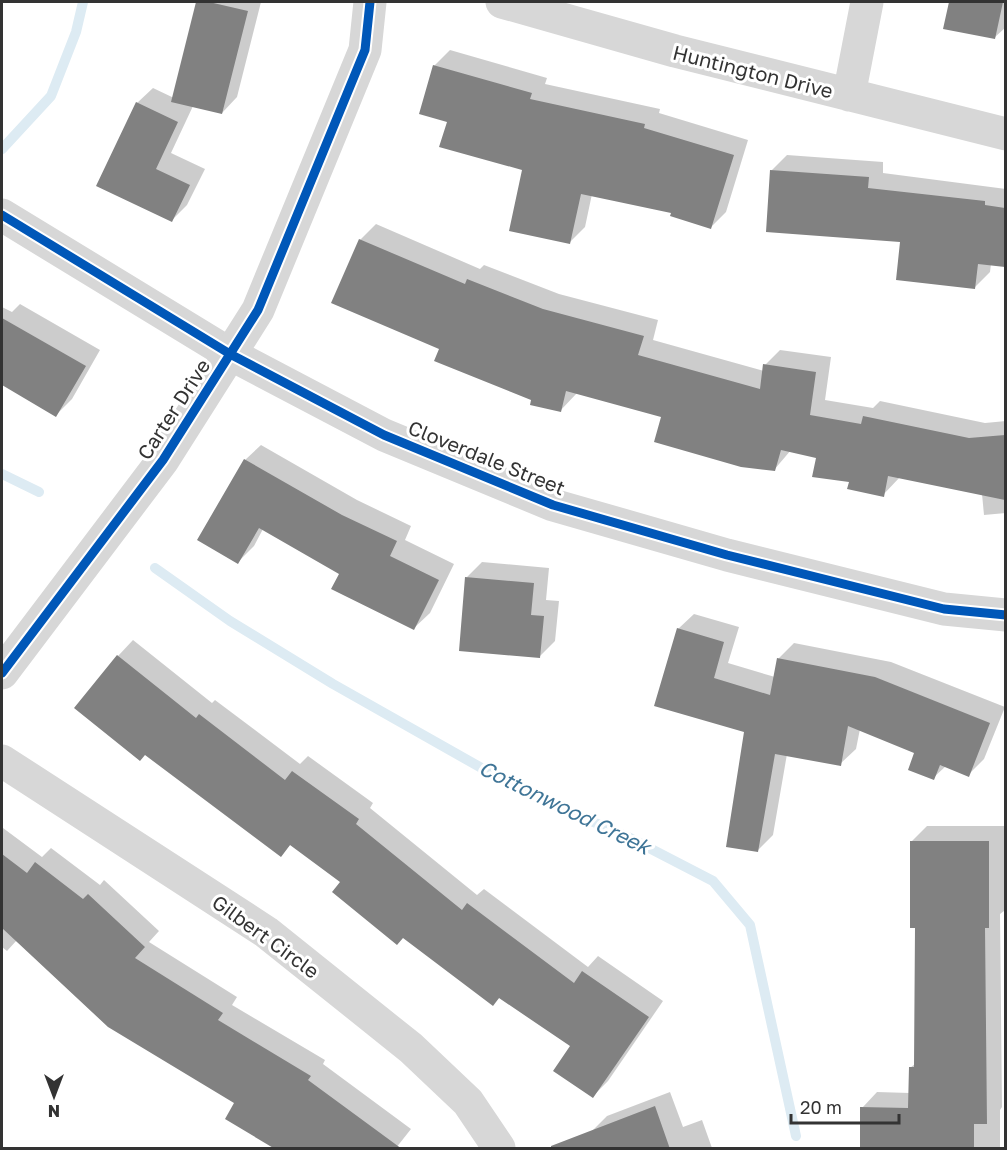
<svg xmlns="http://www.w3.org/2000/svg" width="1007" height="1150" font-family="'Golos Text',sans-serif">
<style>
.shadow{fill:#0003}
.lines{fill:none;stroke-linecap:round;stroke-linejoin:round}
.stream{stroke:#ddebf3;stroke-width:10}
.building{fill:#818181}
.minor{stroke:#d7d7d7;stroke-width:33}
.tertiary{stroke:#d7d7d7;stroke-width:33}
.cycleway-casing{stroke:#fff;stroke-width:13}
.cycleway{stroke:#0057b8;stroke-width:9}
.labels{text-anchor:middle;dominant-baseline:central;stroke-width:6;stroke-linejoin:round;paint-order:stroke}
.street-label{font-size:20px;fill:#333;stroke:#fff}
.water-label{font-size:21px;font-style:italic;fill:#3f7597;stroke:#fff}
</style>
<rect width="100%" height="100%" fill="#fff"/>
<path class="shadow" d="M 198,2 L 261,2 L 237,97 L 222,113 L 193,106 L 171,153 L 205,169 L 187,205 L 172,220 L 98,186 L 137,103 L 153,88 L 174,98 Z
M 950,2 L 1006,2 L 1006,27 L 994,38 L 945,27 Z
M 450,50 L 547,78 L 545,84 L 660,109 L 659,113 L 748,140 L 726,212 L 711,227 L 673,212 L 592,194 L 585,227 L 569,243 L 524,169 L 449,121 L 434,66 Z
M 787,155 L 883,162 L 883,173 L 1006,189 L 1006,266 L 991,264 L 990,272 L 975,287 L 902,240 L 771,171 Z
M 376,224 L 480,269 L 484,265 L 559,294 L 658,320 L 653,340 L 764,371 L 765,365 L 780,350 L 831,357 L 825,400 L 873,408 L 880,401 L 985,423 L 1006,421 L 1006,513 L 984,515 L 982,494 L 900,477 L 883,495 L 851,481 L 817,457 L 791,450 L 774,470 L 663,416 L 577,393 L 560,411 L 533,399 L 441,348 L 360,240 Z
M 20,304 L 100,350 L 72,399 L 56,415 L 2,383 L 2,307 L 12,312 Z
M 261,445 L 357,500 L 411,526 L 405,540 L 454,564 L 430,613 L 414,628 L 341,574 L 263,529 L 254,546 L 238,562 L 245,460 Z
M 482,562 L 549,568 L 546,600 L 559,601 L 555,641 L 540,656 L 467,577 Z
M 694,614 L 739,627 L 728,663 L 775,677 L 779,658 L 794,643 L 891,662 L 1005,707 L 984,759 L 968,775 L 946,766 L 933,778 L 916,752 L 860,729 L 856,749 L 840,764 L 787,754 L 773,835 L 757,851 L 746,731 L 678,629 Z
M 133,640 L 212,703 L 215,700 L 300,764 L 308,756 L 373,803 L 370,808 L 477,895 L 484,889 L 588,967 L 598,956 L 663,1001 L 608,1081 L 593,1096 L 572,1046 L 500,997 L 493,1004 L 343,882 L 291,844 L 280,855 L 118,656 Z
M 927,826 L 1004,826 L 1004,911 L 1000,914 L 1002,1107 L 1000,1110 L 1000,1148 L 887,1148 L 862,1108 L 877,1092 L 910,1093 L 910,1068 L 916,1063 L 916,926 L 911,842 Z
M 3,828 L 42,857 L 51,848 L 100,885 L 104,880 L 159,931 L 149,942 L 237,997 L 232,1005 L 325,1060 L 323,1064 L 411,1129 L 396,1148 L 236,1103 L 17,940 L 7,951 L 2,947 Z
M 670,1092 L 683,1127 L 702,1120 L 712,1148 L 598,1148 L 592,1131 L 607,1116 Z"/>
<g class="lines">
<path class="stream" d="M 2,149 L 51,96 L 76,32 L 83,2
M 2,474 L 39,492
M 155,568 L 230,621 L 333,684 L 524,792 L 628,837 L 713,881 L 750,925 L 796,1136"/>
</g>
<path class="building" d="M 196,2 L 209,2 L 248,11 L 222,114 L 171,102 Z
M 949,2 L 1003,2 L 995,39 L 943,29 Z
M 433,65 L 532,93 L 530,99 L 645,124 L 644,128 L 734,155 L 711,229 L 670,216 L 671,213 L 581,194 L 570,244 L 509,231 L 522,170 L 439,147 L 447,122 L 419,114 Z
M 136,102 L 178,122 L 156,169 L 190,185 L 172,222 L 96,186 Z
M 770,170 L 869,177 L 868,188 L 985,201 L 985,205 L 1005,208 L 1005,267 L 978,264 L 975,289 L 896,280 L 900,242 L 766,232 Z
M 359,239 L 465,284 L 467,279 L 543,309 L 644,336 L 638,355 L 760,389 L 763,364 L 816,372 L 810,415 L 861,424 L 863,416 L 969,438 L 1005,435 L 1005,500 L 888,476 L 884,497 L 847,489 L 849,482 L 812,477 L 816,458 L 781,450 L 775,471 L 741,467 L 654,442 L 661,417 L 566,391 L 561,412 L 530,405 L 531,400 L 434,361 L 439,349 L 331,303 Z
M 2,318 L 86,366 L 56,417 L 2,385 Z
M 244,459 L 342,515 L 397,541 L 390,556 L 439,580 L 414,630 L 331,589 L 339,574 L 259,528 L 238,564 L 197,540 Z
M 465,577 L 534,583 L 531,615 L 544,616 L 540,658 L 459,651 Z
M 677,628 L 724,642 L 714,678 L 770,695 L 777,658 L 875,677 L 990,723 L 969,777 L 940,765 L 934,780 L 908,770 L 914,753 L 848,726 L 841,766 L 775,754 L 758,852 L 726,847 L 744,732 L 654,706 Z
M 117,655 L 196,718 L 199,714 L 285,780 L 292,771 L 359,819 L 356,824 L 462,910 L 467,903 L 574,983 L 582,971 L 649,1017 L 593,1098 L 553,1071 L 570,1046 L 499,998 L 493,1006 L 403,938 L 397,945 L 332,892 L 340,882 L 290,845 L 281,857 L 145,755 L 140,761 L 74,708 Z
M 910,841 L 989,841 L 989,928 L 985,928 L 987,1124 L 974,1124 L 974,1148 L 860,1147 L 860,1107 L 908,1108 L 909,1067 L 914,1067 L 915,928 L 910,928 Z
M 2,854 L 27,873 L 35,862 L 83,899 L 88,894 L 145,947 L 135,958 L 223,1013 L 218,1020 L 311,1076 L 308,1080 L 402,1149 L 275,1149 L 225,1119 L 234,1103 L 108,1027 L 2,928 Z
M 655,1106 L 670,1149 L 551,1149 L 551,1146 Z"/>
<g class="lines">
<path class="minor" d="M 502,2 L 675,51 L 1006,134
M 849,95 L 867,2
M 2,215 L 230,354 L 384,435 L 553,505 L 727,555 L 944,609 L 1006,615
M 2,761 L 266,932 L 411,1048 L 468,1102 L 499,1148"/>
<path class="tertiary" d="M 2,673 L 163,460 L 258,310 L 365,50 L 370,2"/>
<g class="cycleway-casing">
<path id="cycleway" d="M 2,215 L 230,354 L 384,435 L 553,505 L 727,555 L 944,609 L 1006,615
M 2,673 L 163,460 L 258,310 L 365,50 L 370,2"/>
</g>
<use href="#cycleway" class="cycleway"/>
</g>
<g class="labels">
<g class="street-label">
<text transform="translate(753 71) rotate(14)">Huntington Drive</text>
<text transform="translate(173 409) rotate(-57)">Carter Drive</text>
<text transform="translate(487 457) rotate(22)">Cloverdale Street</text>
<text transform="translate(266 936) rotate(36)">Gilbert Circle</text>
</g>
<g class="water-label">
<text transform="translate(565 807) rotate(26)">Cottonwood Creek</text>
</g>
</g>
<rect width="1007" height="1150" fill="none" stroke="#333333" stroke-width="6"/>
<g transform="translate(54 1096) rotate(180)" stroke="#ffffff" stroke-width="4.5" paint-order="stroke">
<path d="M0-4.5L10 22L0 15L-10 22Z" fill="#333333"/>
<text y="-9" font-size="16" font-weight="bold" text-anchor="middle" fill="#333333">N</text>
</g>
<path d="M791 1114v9h108v-9" fill="none" stroke="#333333" stroke-width="3"/>
<text x="800" y="1114" font-size="18" fill="#333333" stroke="#ffffff" stroke-width="4.5" paint-order="stroke">20 m</text>
</svg>
